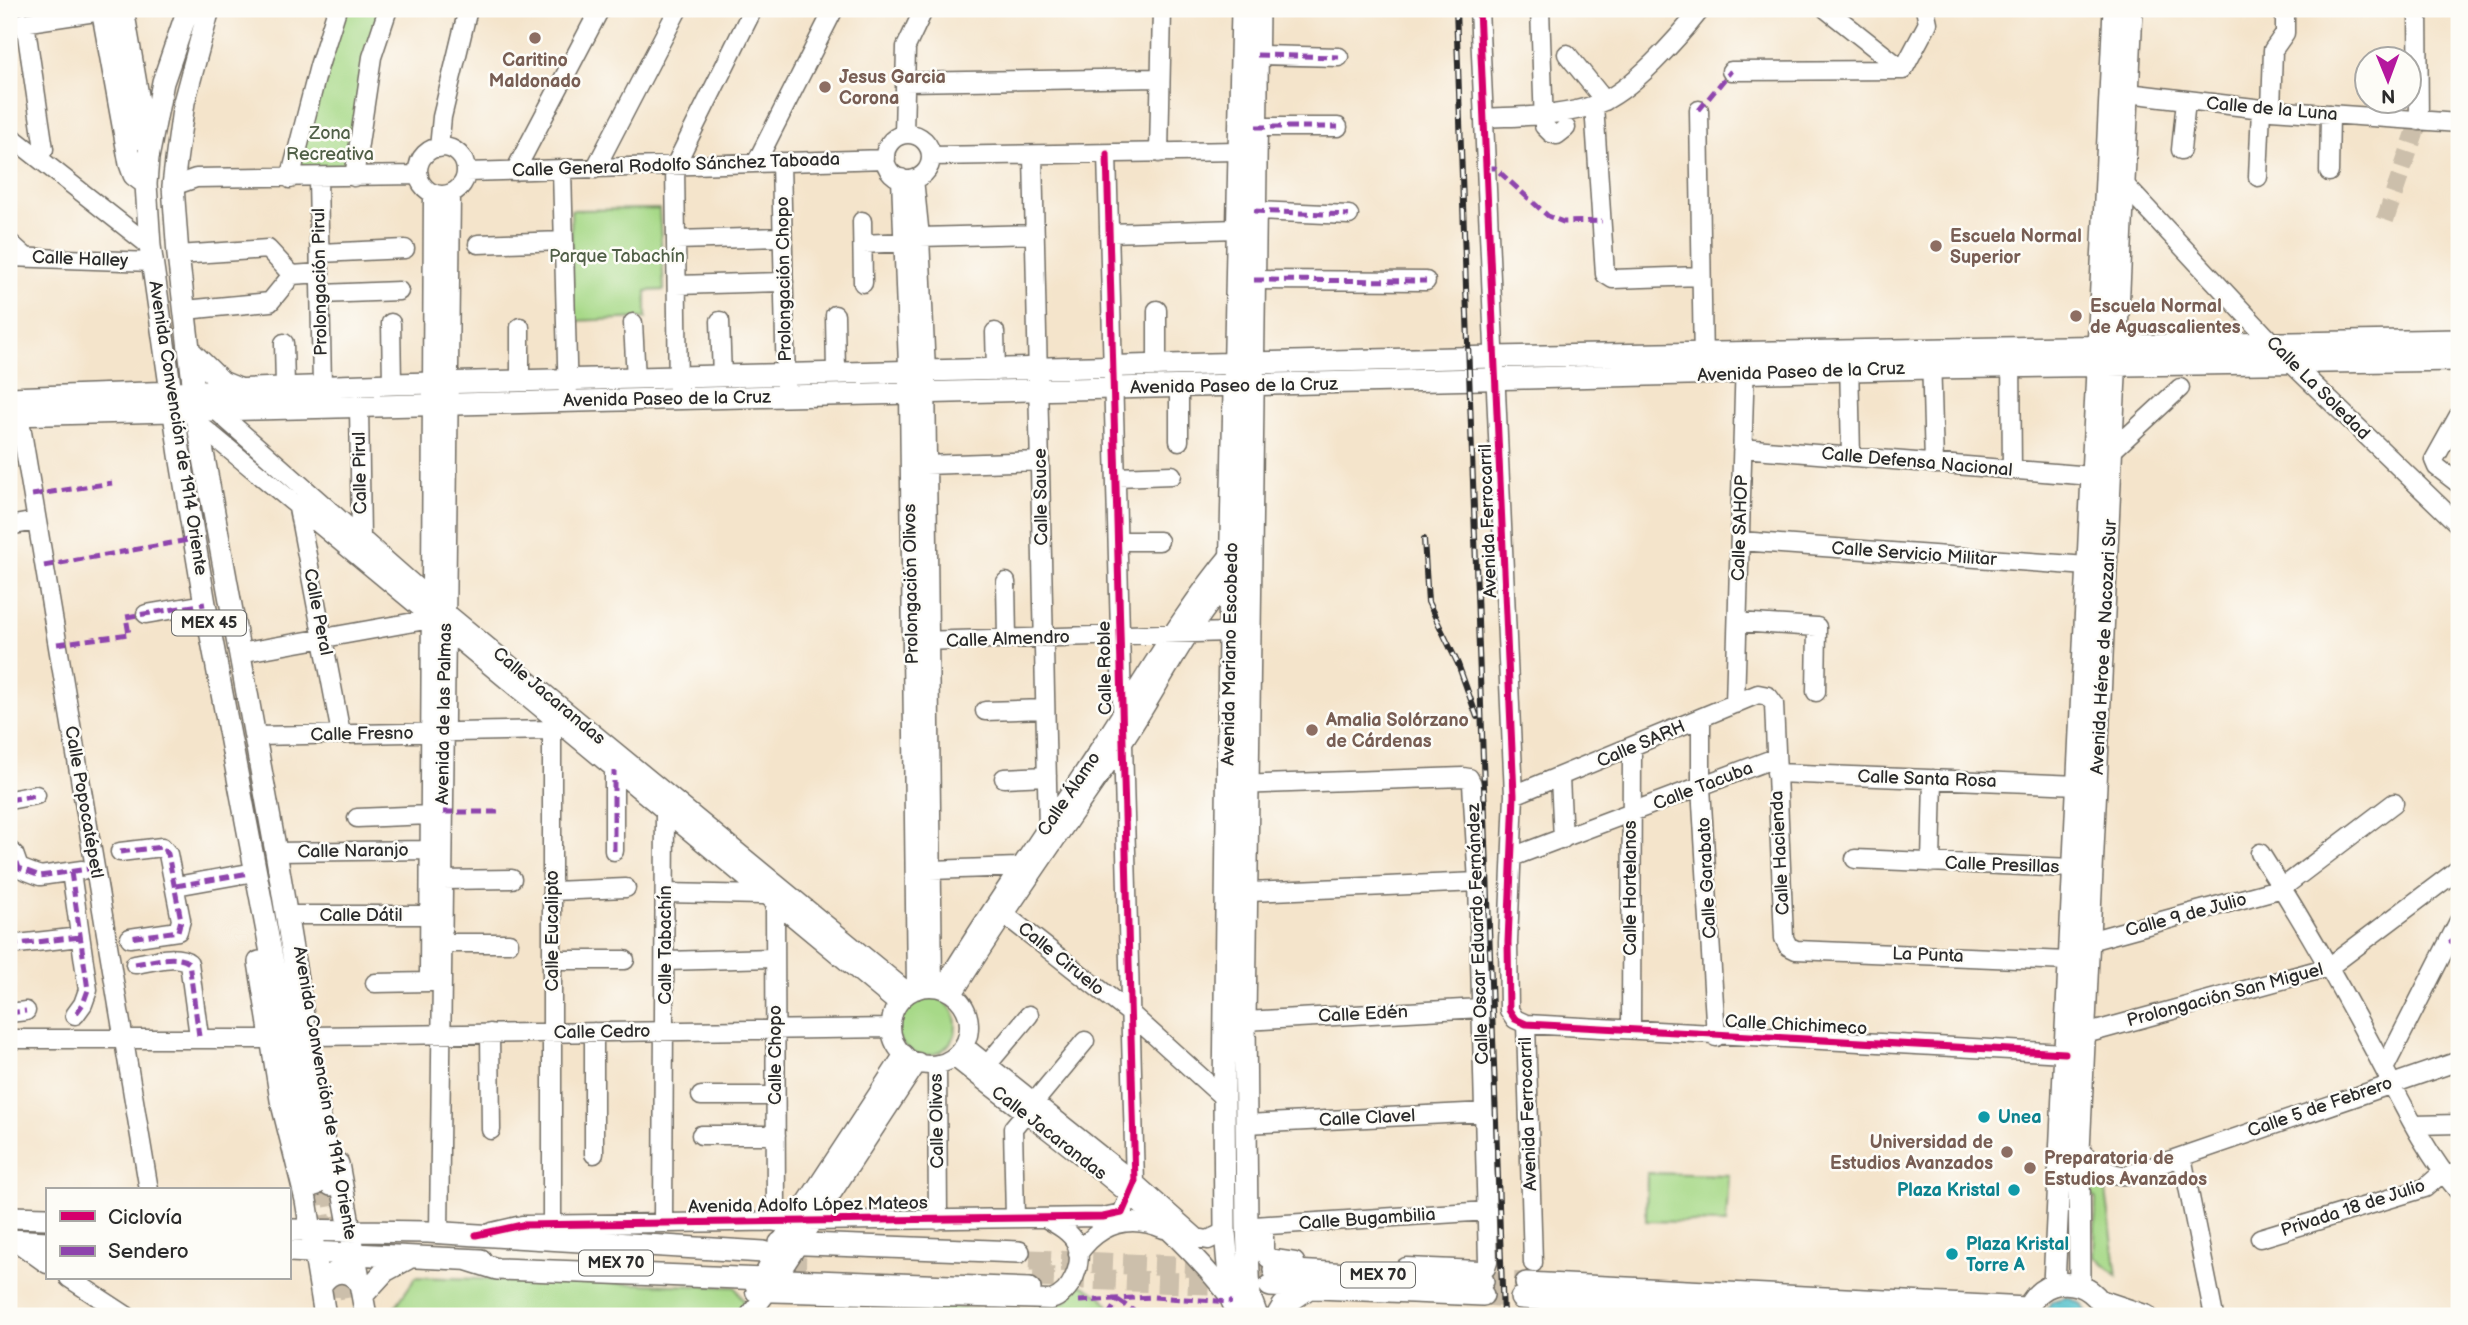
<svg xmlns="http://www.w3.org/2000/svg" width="2468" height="1325" font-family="'Balsamiq Sans',sans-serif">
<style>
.green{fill:#a7d988;stroke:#69825a;stroke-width:2}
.water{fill:#51bfca;stroke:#3e757a;stroke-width:2}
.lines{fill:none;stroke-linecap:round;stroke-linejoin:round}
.minor-tunnel{stroke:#ccbfab;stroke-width:18;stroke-dasharray:18 9;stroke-linecap:butt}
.major-tunnel{stroke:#ccbfab;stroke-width:21;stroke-dasharray:21 10;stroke-linecap:butt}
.minor-casing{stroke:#716c63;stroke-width:21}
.major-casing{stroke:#716c63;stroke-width:24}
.minor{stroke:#fff;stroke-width:18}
.major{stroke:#fff;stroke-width:21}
.rail-casing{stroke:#2b2b2b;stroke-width:6}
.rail{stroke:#fdfcf7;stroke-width:3.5;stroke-dasharray:10;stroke-linecap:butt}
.quiet{stroke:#8e44ad;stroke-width:5;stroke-dasharray:10 5;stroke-linecap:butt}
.cycleway-casing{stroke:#fdfcf7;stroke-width:11}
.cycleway{stroke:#d6006c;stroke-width:7}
.education-dot{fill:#8d6e63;stroke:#fdfcf7;stroke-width:2.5}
.culture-dot{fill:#0f9aa8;stroke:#fdfcf7;stroke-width:2.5}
.labels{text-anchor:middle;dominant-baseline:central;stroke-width:5;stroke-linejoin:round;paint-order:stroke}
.shield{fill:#fdfcf7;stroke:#6a6a68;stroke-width:2}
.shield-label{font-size:16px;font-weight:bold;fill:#2b2b2b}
.education-label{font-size:18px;font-weight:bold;fill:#785e54;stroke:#fdfcf7;text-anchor:start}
.street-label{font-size:18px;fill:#2b2b2b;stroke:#fdfcf7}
.park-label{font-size:18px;fill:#505f47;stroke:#fdfcf7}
.culture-label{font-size:18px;font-weight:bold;fill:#0d838f;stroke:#fdfcf7;text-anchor:start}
</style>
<rect width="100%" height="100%" fill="#fdfcf7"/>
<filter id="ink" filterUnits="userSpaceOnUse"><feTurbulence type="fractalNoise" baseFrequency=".0143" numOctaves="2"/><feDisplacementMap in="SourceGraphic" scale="14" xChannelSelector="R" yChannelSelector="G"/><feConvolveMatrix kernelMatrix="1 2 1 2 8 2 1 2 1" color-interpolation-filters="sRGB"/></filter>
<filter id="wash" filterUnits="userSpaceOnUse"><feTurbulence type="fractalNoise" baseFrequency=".00686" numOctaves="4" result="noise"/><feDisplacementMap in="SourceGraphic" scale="28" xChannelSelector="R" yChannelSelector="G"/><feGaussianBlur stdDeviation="1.57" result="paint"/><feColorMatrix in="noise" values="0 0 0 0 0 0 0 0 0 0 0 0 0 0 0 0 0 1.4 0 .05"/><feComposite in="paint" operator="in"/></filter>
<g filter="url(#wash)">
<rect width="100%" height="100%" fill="#f4e4cb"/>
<path class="green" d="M 337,9 L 388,9 L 354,177 L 290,179 Z
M 659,209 L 664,290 L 646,291 L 646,318 L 573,321 L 571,210 Z
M896 1025a30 30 0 1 1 60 0a30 30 0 1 1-60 0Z
M 2090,1170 L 2105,1183 L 2117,1276 L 2094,1256 L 2096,1199 L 2089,1192 Z
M 1647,1173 L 1729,1175 L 1726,1223 L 1646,1221 Z
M 416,1277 L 735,1287 L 747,1306 L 741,1316 L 389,1316 Z
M 1078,1283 L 1102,1297 L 1117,1316 L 909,1316 L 915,1307 C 952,1307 1024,1314 1057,1305 C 1068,1302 1074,1294 1078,1283 Z"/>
<path class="water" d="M 2067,1297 L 2082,1304 L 2089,1316 L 2042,1316 L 2052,1301 Z"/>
</g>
<g filter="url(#ink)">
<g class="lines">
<path class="minor-tunnel" d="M 2385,220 L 2419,121"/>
<path class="major-tunnel" d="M 315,1185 L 334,1302
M 331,1185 L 351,1301
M 1030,1260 L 1274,1270
M 765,1266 L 806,1267
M 1033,1277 L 1234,1285
M 1483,1281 L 1526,1283
M 1483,1295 L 1521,1298"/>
<g class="minor-casing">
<path id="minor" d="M 1479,9 L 1514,795 L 1508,942 L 1509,1010 L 1515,1019 L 1526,1024 L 2065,1053
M 1540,9 L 1544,126 L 1551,133 L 1557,135 L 1566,128
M 1826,9 L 1903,70
M 2418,9 L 2419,121
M 25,22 L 44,149 L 37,157
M 9,25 L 102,11
M 1567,54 L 1605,101
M 1257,55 L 1339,57
M 1903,70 L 1928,23 L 1925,9
M 1731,71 L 1903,70
M 905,82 L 1160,78
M 2128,93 L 2271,110 L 2459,123
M 1594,105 L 1605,274 L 1613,279 L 1701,276
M 1699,110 L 1703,364
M 2271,110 L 2273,50 L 2285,33 L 2285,9
M 1484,118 C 1521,116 1562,117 1597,104 C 1631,92 1679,37 1701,9
M 1256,127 L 1338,127
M 904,134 L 906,47 L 924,9
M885 157a23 23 0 1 1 46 0a23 23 0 1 1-46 0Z
M 9,135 L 150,246
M418 171a24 24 0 1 1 48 0a24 24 0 1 1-48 0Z
M 439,148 L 442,117 L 468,9
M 2181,150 L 2186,100
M 1159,153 L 1162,9
M 1033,155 L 1048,828 L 1056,837
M 931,156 L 1239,151
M 781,162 L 786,386
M 756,163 L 834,9
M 595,169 L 678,9
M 562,170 L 568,401
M 515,171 L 600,9
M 467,172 L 886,159
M 2329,172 L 2330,114
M 354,177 L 372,57 L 388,9
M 2258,177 L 2261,109
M 318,178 L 322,386
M 901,178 L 909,393 L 916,990
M 290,179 L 319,66 L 337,9
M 914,179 L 920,237 L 926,372 L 933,987
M 2124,184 L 2288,360 L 2459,525
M 173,186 L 196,178 L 419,175
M 1254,211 L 1349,215
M 862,221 L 863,283
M 1109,233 L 1237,229
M 920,237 L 1035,234
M 676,240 L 782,237
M 9,242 L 27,258
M 478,244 L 563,241
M 863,244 L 905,242
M 320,253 L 405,249
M 178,255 L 268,249 L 292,275
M 9,257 L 152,262
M 1254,280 L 1426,281
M 677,285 L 784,282
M 321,294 L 399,291
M 185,310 L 270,302 L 292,275 L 320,273
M 1157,310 L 1157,367
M 835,315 L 836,374
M 720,321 L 722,377
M 391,323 L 392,384
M 633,323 L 636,379
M 520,327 L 520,382
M 995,332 L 996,371
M 284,343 L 285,387
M 1931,355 L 1934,464
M 2011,355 L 2012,470
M 1849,359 L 1851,457
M 1179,388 L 1179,441
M 678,389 L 675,166 L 753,9
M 210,405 L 431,600 L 909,993
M 359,406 L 361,539
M 19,414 L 149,1190
M 2459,415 L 2434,460 L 2437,467 L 2459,484
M 195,421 L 898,1004
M 1742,448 L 2092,476
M 2113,450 L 2180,388
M 925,465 L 1040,461
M 1116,477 L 1172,475
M 301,504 L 298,508 L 341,734
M 9,526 L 36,521
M 1118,541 L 1159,541
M 1740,541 L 2088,566
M 1006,582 L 1007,639
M 146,614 L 205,604
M 1738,622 L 1817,627 L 1816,692
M 919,641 L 1229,632
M 240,653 L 431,619
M 1735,704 L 1745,359
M 985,711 L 1045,709
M 1701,719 L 1701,787 L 1716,1037
M 256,736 L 552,730
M 1776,773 L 2078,785
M 1004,778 L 1047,776
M 1560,778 L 1563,839
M 1236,785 L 1463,777 L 1469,778 L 1472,784 L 1478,882 L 1488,1262 L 1486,1268 L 1480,1270 L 1406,1267
M 1514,795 L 1758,694 L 1768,696 L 1774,704 L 1784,938 L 1788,946 L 1796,950 L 2069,961
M 9,800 L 36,795
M 357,818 L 430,815
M 9,850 L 14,854 L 19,868 L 40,876 L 82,870
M 614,851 L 614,771
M 120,852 L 162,847 L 168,854 L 181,920 L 178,931 L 130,938
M 276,852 L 430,850
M 2260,853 C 2300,916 2337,980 2372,1046 C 2399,1096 2422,1149 2459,1192
M 1512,857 L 1775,758
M 1855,859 L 2073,868
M 1931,863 L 1933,779
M 931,870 L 1018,867
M 71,872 L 88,990 L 83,1004 L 75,1015
M 442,880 L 512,879
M 176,886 L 249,873
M 552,891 L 626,888
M 1249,892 L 1478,882
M 665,893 L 763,895
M 995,907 L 1131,1014 L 1224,1098
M 292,915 L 429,915
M 2089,941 L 2282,888 L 2394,803
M 442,943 L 509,943
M 9,945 L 80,937
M 552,960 L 625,960
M 666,961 L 775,958
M 135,964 C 150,962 176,953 189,963 L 199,1036
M 429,977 L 433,193
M 375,983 L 429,982
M891 1026a39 39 0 1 1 78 0a39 39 0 1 1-78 0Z
M 942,989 C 991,907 1047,830 1099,749 C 1142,683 1182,612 1233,551
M 953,994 C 1006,908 1065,827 1122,743 C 1159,688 1188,625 1233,576
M 9,1013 L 26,1011
M 1245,1021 L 1481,1008
M 1526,1024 L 1533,1263
M 1631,1029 L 1632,748
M 594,1032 L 594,1154
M 490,1033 L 491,1130
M 2085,1034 L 2329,967 L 2459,869
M 313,1036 L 891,1028
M 9,1039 L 271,1039
M 964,1046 L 1135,1183 L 1197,1238 L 1208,1240 L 1225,1232
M 954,1057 C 1049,1134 1156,1202 1231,1299
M 937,1064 L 938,1220
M 987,1065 L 1029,1015
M 2384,1069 L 2459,921
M 701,1096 L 775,1096
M 1247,1124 L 1486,1112
M 2414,1125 L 2459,1124
M 701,1135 L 776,1135
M 2079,1151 C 2094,1161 2109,1178 2128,1175 L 2459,1061
M 2182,1157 L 2214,1316
M 1015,1218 L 1013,1128 L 1085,1041
M 663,1222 L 665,806
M 776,1222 L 775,904 L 779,897
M 552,1224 L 552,730 L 558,724
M 1254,1226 L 1488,1211
M 1264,1226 L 1264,1251 L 1268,1258 L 1295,1262
M 492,1232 L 522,1225 L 1103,1217 L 1122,1213 L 1135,1183 L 1107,154
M 439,1234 L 451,194
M 2260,1238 L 2425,1188 L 2442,1173 L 2452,1174
M 15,1241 L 47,1264
M 1078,1254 C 1100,1223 1129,1214 1164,1229
M 69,1278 L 127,1316
M 757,1288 L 780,1243 L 904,1054
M 755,1292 L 1051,1300 C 1071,1294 1085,1263 1076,1243 C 1070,1231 1056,1224 1045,1218
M 749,1316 L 766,1294 L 918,1062"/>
</g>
<g class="major-casing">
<path id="major" d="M 102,9 L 130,164 L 134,175 L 146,184
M 123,9 L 146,142
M 188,9 L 163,82 L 148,158 L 146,184 L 150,246 L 180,455 L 205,604 L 315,1185
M 209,9 L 184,102 L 176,161 L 173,186 L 178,255 L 198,425 L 276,852 L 331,1185
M 189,350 L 222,382 L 239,389
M 9,398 L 392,384 L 1494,357 L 2459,340
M 9,415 L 1931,368 L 2459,360
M 259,962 L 281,1100 L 306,1200 L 325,1316
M 338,1164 L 366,1316
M 9,1217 L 47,1218
M 289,1230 L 428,1232 L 764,1252
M 9,1240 L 47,1242
M 780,1243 L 1019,1252
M 289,1251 L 481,1260
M 468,1260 L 497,1269 L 1030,1289
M 1274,1270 L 1483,1281
M 1526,1283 L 2027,1308
M 2054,1284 L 2114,9
M 2080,1284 L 2079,1151 L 2132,9
M 321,1285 C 332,1268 350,1268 361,1285
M 1270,1286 L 1483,1295
M 363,1295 L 385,1271 L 407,1259
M 1521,1298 L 1793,1316
M 2101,1301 L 2146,1316
M 1239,1316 L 1231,1299 L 1225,1232 L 1224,1098 L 1229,632 L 1242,9
M 1257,1316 L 1250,1297 L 1247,1226 L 1245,1021 L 1258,9
M 1277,1316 L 1283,1306 L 1309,1288
M 2026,1316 C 2035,1272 2096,1273 2106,1316"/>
</g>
<use href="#minor" class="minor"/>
<use href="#major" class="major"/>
<g class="rail-casing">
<path id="rail" d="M 1456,9 L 1503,1316
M 1424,539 L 1428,602 L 1458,664 L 1477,717"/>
</g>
<use href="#rail" class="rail"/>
<path class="quiet" d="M 1257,55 L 1339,57
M 1699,110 L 1731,71
M 1256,127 L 1338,127
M 1486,168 L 1495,168 L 1548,216 L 1563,222 L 1602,221
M 1254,211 L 1349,215
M 1254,280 L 1426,281
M 32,495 L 112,483
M 44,566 L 194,539
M 57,644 L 129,634 L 126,617 L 205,604
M 9,800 L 36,795
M 443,812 L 498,812
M 9,850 L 14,854 L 19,868 L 40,876 L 95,868
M 614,851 L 614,771
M 120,852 L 162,847 L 168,854 L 181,920 L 178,931 L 130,938
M 71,872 L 88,990 L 83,1004 L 75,1015
M 176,886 L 249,873
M 2450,940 L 2459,950
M 9,945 L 80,937
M 135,964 C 150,962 176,953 189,963 L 199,1036
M 9,1013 L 26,1011
M 1118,1300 L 1141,1316
M 1079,1301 L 1152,1297 L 1232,1302
M 1108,1316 L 1118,1300"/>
<g class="cycleway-casing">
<path id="cycleway" d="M 1479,9 L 1514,795 L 1508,942 L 1509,1010 L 1515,1019 L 1526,1024 L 2065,1053
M 476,1235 L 522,1225 L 1103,1217 L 1122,1213 L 1135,1183 L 1107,154"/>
</g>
<use href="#cycleway" class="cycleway"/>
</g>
</g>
<g class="education-dot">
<circle cx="535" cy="38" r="7"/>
<circle cx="825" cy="87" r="7"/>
<circle cx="1936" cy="246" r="7"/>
<circle cx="2076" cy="316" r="7"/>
<circle cx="1312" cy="730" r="7"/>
<circle cx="2007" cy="1152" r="7"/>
<circle cx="2030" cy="1168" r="7"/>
</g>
<g class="culture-dot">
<circle cx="1984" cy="1117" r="7"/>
<circle cx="2014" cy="1190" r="7"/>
<circle cx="1952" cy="1254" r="7"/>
</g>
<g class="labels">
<g class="shield">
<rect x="172" y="610.5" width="74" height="25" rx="5"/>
<rect x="579" y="1250.5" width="74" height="25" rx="5"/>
<rect x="1341" y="1262.5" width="74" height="25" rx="5"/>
</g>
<g class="shield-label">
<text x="209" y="623">MEX 45</text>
<text x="616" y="1263">MEX 70</text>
<text x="1378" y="1275">MEX 70</text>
</g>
<g class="education-label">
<text x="535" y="60" text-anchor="middle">Caritino<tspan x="535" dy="21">Maldonado</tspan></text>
<text x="839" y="77">Jesus Garcia<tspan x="839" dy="21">Corona</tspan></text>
<text x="1950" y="236">Escuela Normal<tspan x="1950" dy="21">Superior</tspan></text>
<text x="2090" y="306">Escuela Normal<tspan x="2090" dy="21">de Aguascalientes</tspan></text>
<text x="1326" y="720">Amalia Solórzano<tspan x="1326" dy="21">de Cárdenas</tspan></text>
<text x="1993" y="1142" text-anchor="end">Universidad de<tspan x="1993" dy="21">Estudios Avanzados</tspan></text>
<text x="2044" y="1158">Preparatoria de<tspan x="2044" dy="21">Estudios Avanzados</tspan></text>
</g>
<g class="street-label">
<text transform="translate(2272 109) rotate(5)">Calle de la Luna</text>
<text transform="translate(676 165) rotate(-2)">Calle General Rodolfo Sánchez Taboada</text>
<text transform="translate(80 259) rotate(2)">Calle Halley</text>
<text transform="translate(784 279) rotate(-91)">Prolongación Chopo</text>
<text transform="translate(320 282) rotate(-91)">Prolongación Pirul</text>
<text transform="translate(1801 372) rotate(-2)">Avenida Paseo de la Cruz</text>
<text transform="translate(1234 386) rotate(-1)">Avenida Paseo de la Cruz</text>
<text transform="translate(2318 388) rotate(45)">Calle La Soledad</text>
<text transform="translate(667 399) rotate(-1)">Avenida Paseo de la Cruz</text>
<text transform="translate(178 428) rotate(81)">Avenida Convención de 1914 Oriente</text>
<text transform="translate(1917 462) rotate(5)">Calle Defensa Nacional</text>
<text transform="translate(360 473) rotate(-91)">Calle Pirul</text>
<text transform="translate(1041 497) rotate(-91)">Calle Sauce</text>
<text transform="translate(1488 521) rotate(-92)">Avenida Ferrocarril</text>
<text transform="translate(1740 528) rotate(-88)">Calle SAHOP</text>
<text transform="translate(1914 554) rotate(4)">Calle Servicio Militar</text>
<text transform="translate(911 584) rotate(-91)">Prolongación Olivos</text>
<text transform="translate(318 612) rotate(79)">Calle Peral</text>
<text transform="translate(1008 639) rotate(-2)">Calle Almendro</text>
<text transform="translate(2104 647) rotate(-87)">Avenida Héroe de Nacozari Sur</text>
<text transform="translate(1230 654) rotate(-89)">Avenida Mariano Escobedo</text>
<text transform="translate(1105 668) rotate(-91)">Calle Roble</text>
<text transform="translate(549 696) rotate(40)">Calle Jacarandas</text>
<text transform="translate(444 714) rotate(-89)">Avenida de las Palmas</text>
<text transform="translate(362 734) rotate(-1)">Calle Fresno</text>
<text transform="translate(1641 744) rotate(-23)">Calle SARH</text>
<text transform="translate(1927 779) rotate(2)">Calle Santa Rosa</text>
<text transform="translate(1703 786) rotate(-21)">Calle Tacuba</text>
<text transform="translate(1069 794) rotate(-56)">Calle Álamo</text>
<text transform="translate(84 802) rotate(80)">Calle Popocatépetl</text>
<text transform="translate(353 851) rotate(-1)">Calle Naranjo</text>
<text transform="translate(1780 853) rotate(-93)">Calle Hacienda</text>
<text transform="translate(2002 865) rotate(2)">Calle Presillas</text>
<text transform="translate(1707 878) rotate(-93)">Calle Garabato</text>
<text transform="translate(1630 888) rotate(-90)">Calle Hortelanos</text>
<text x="361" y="915">Calle Dátil</text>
<text transform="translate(2186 915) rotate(-15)">Calle 9 de Julio</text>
<text transform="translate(552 931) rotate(-90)">Calle Eucalipto</text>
<text transform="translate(1478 934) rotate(-92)">Calle Oscar Eduardo Fernández</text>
<text transform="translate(665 945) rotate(-90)">Calle Tabachín</text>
<text transform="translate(1928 955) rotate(2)">La Punta</text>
<text transform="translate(1061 959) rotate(39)">Calle Ciruelo</text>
<text transform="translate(2225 995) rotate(-15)">Prolongación San Miguel</text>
<text transform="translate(1363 1014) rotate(-3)">Calle Edén</text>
<text transform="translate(1796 1025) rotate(3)">Calle Chichimeco</text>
<text transform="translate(602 1032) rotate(-1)">Calle Cedro</text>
<text transform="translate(775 1055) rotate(-90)">Calle Chopo</text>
<text transform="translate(325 1093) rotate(80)">Avenida Convención de 1914 Oriente</text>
<text transform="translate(2320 1107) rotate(-19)">Calle 5 de Febrero</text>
<text transform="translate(1528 1114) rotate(-92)">Avenida Ferrocarril</text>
<text transform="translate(1367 1118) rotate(-3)">Calle Clavel</text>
<text transform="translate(937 1121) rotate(-91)">Calle Olivos</text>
<text transform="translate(1049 1133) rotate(38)">Calle Jacarandas</text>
<text transform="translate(808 1205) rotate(-1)">Avenida Adolfo López Mateos</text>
<text transform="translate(2353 1208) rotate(-18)">Privada 18 de Julio</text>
<text transform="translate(1367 1219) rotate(-4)">Calle Bugambilia</text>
</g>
<g class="park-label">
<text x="330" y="133">Zona<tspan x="330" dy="21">Recreativa</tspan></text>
<text x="617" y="256">Parque Tabachín</text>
</g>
<g class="culture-label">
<text x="1998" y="1117">Unea</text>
<text x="2000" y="1190" text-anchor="end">Plaza Kristal</text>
<text x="1966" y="1244">Plaza Kristal<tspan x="1966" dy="21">Torre A</tspan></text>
</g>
</g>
<rect width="2468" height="1325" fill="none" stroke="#fdfcf7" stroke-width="35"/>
<rect x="46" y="1188" width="245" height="91" fill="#fdfcf7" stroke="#a9a8a5" stroke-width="2"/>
<rect x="60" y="1211" width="35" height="10" fill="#d6006c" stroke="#a9a8a5" stroke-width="2"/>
<text x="108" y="1224" font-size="21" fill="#2b2b2b">Ciclovía</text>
<rect x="60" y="1246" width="35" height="10" fill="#8e44ad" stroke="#a9a8a5" stroke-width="2"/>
<text x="108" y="1258" font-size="21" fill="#2b2b2b">Sendero</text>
<g transform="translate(2388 80) rotate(179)"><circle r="33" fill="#fdfcf7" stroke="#a9a8a5" stroke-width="2"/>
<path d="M0-5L12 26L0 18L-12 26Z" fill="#b5179e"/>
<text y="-10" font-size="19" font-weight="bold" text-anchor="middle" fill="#2b2b2b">N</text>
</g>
</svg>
